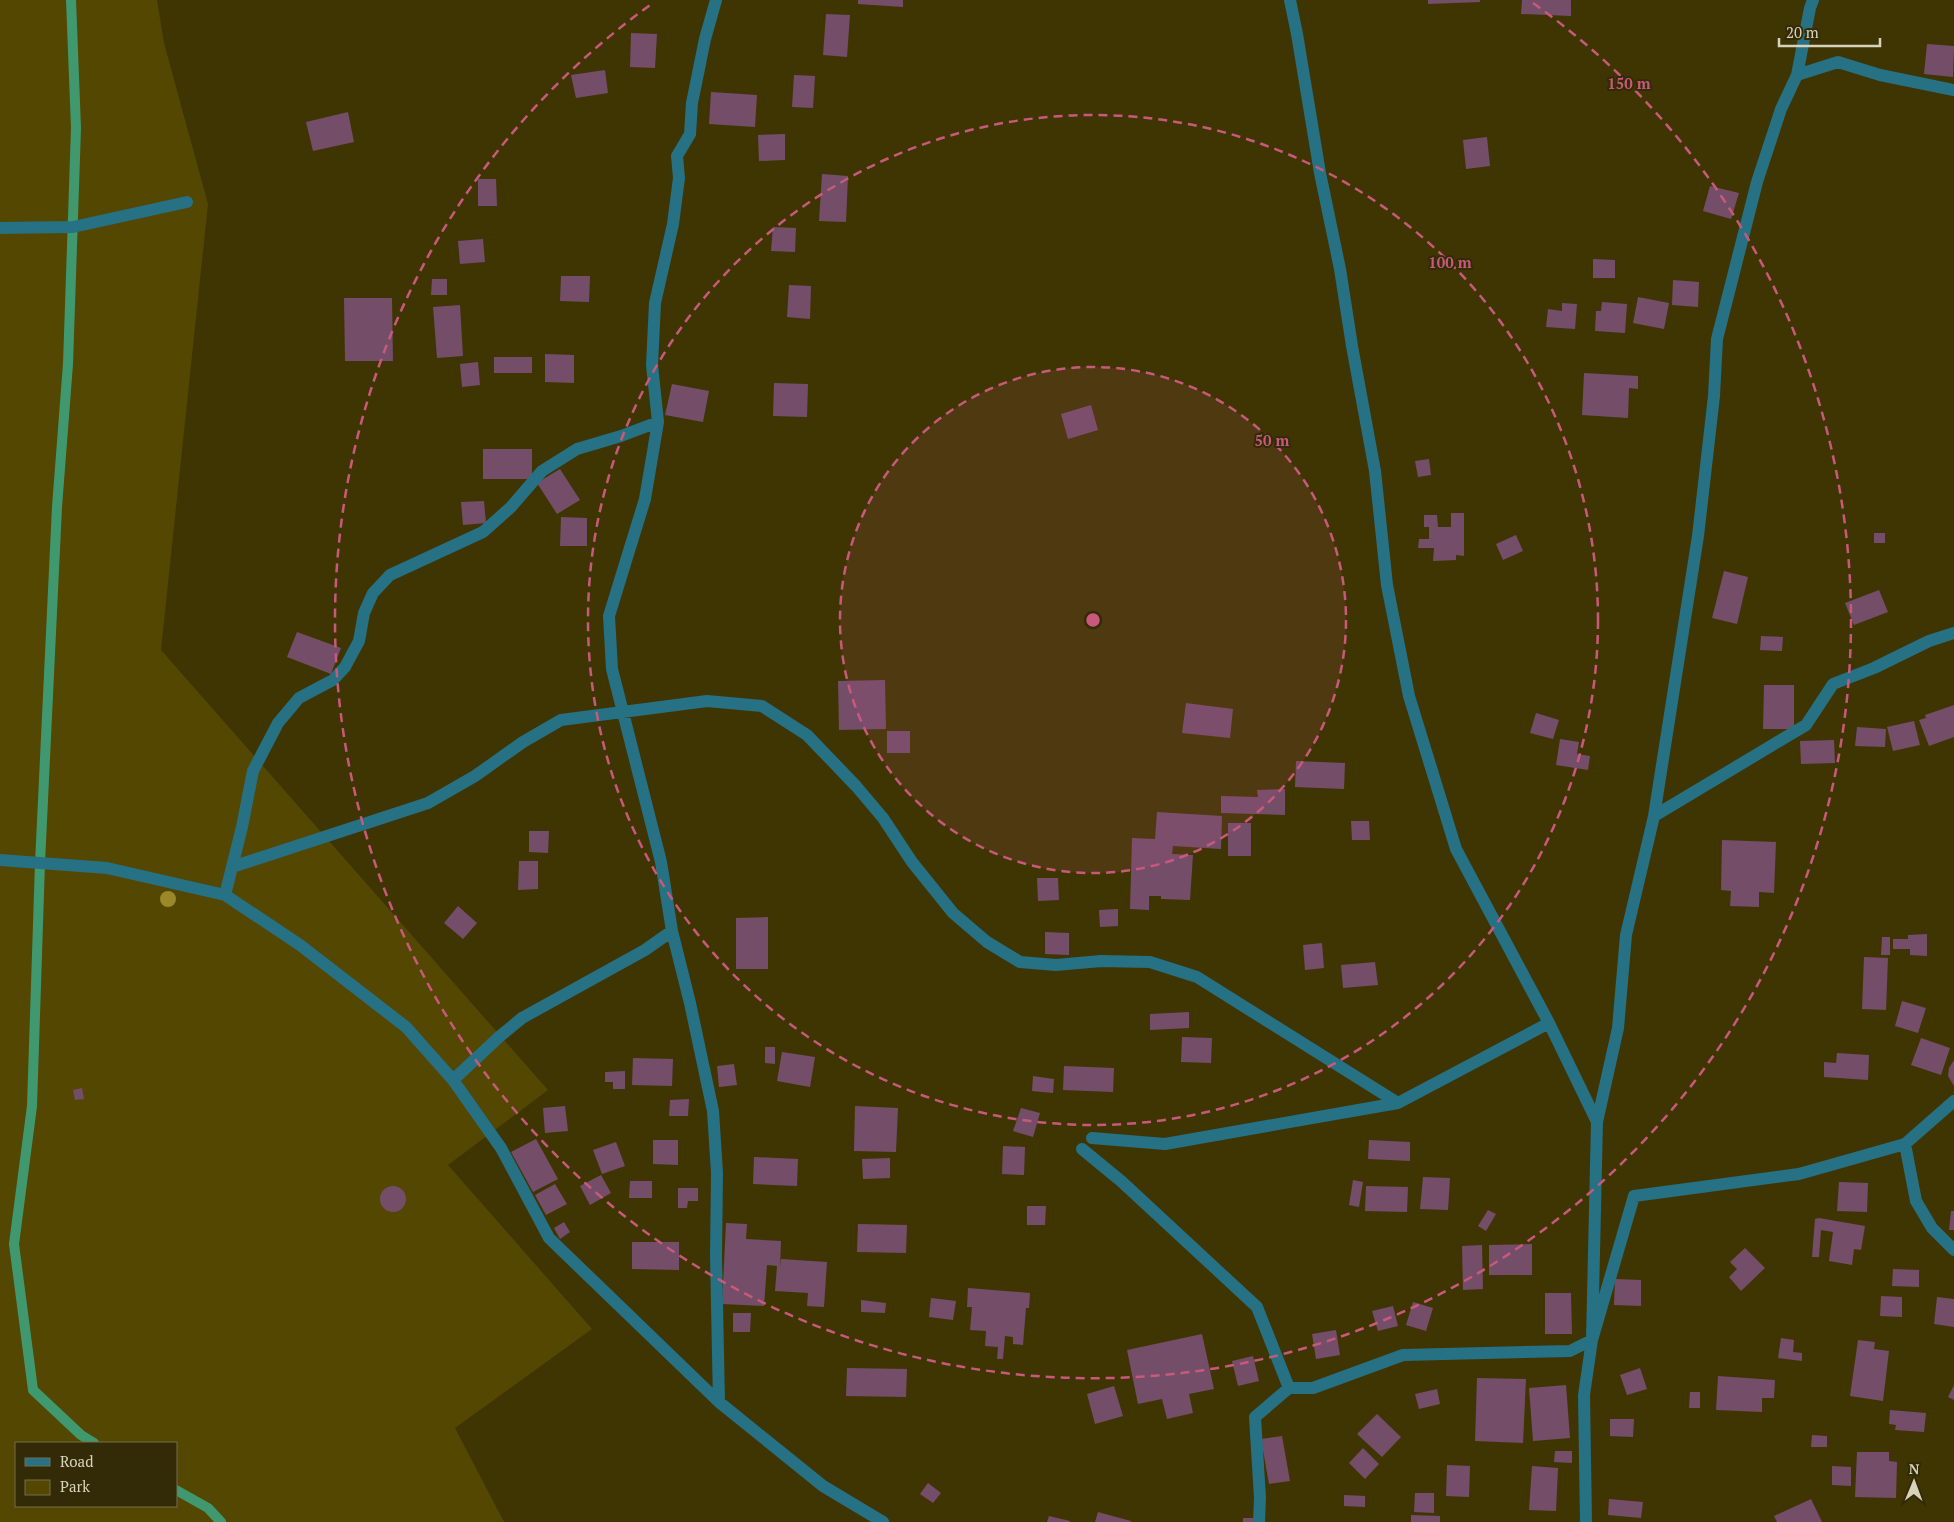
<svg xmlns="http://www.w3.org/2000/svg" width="1954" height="1522" font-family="'PT Serif',serif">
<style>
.green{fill:#544702;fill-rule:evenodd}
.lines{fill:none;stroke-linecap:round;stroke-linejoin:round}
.stream{stroke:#40996e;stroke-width:10}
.building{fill:#744d69}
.minor{stroke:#267184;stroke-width:12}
.tree{fill:#9a882a}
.ring{fill:none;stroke:#c9597c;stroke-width:2.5;stroke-dasharray:9 6}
.centre{fill:#c9597c;stroke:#332b07;stroke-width:2.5}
.ring-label{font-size:15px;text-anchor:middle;font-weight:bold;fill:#c9597c;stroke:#332b07;stroke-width:4;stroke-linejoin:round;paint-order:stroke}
</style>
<rect width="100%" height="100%" fill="#3f3503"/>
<path class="green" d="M 0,0 L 157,0 L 164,43 L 208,204 L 161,650 L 548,1090 L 448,1165 L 592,1329 L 455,1428 L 504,1522 L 0,1522 ZM 16,1443 L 176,1443 L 176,1506 L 16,1506 Z"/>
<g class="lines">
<path class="stream" d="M 71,0 L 76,128 L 68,364 L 57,507 L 40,863 L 32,1106 L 14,1244 L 33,1390 L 81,1435 L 94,1443
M 176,1490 L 208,1508 L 221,1522"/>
</g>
<path class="building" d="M 858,0 L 903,0 L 903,7 L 858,4 Z
M 1428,0 L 1480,0 L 1480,2 L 1428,4 Z
M 1522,0 L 1571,0 L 1571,16 L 1521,14 Z
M 826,14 L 850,15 L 847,57 L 823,55 Z
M 631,33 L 657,34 L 655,68 L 630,67 Z
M 1927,44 L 1954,46 L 1953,77 L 1924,74 Z
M 605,70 L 608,93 L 576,98 L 571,75 Z
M 794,75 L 815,76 L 813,108 L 792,107 Z
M 711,92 L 757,95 L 755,127 L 709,124 Z
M 348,112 L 354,142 L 313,151 L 306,122 Z
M 785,134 L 785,160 L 759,161 L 758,135 Z
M 1487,137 L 1490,166 L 1466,169 L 1463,140 Z
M 822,174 L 848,176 L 846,222 L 819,221 Z
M 478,179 L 496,179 L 497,206 L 478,206 Z
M 1710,186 L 1739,193 L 1731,219 L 1703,211 Z
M 773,227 L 796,228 L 795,252 L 771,251 Z
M 483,239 L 485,262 L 460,264 L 458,241 Z
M 1593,259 L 1615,260 L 1615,278 L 1593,278 Z
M 561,276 L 590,276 L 589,302 L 560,301 Z
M 432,279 L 447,279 L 447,295 L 431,295 Z
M 1673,280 L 1699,282 L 1698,307 L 1672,305 Z
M 789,285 L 811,286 L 810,319 L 787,317 Z
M 1638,297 L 1669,303 L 1664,329 L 1633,323 Z
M 344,298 L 392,298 L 393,361 L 345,361 Z
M 1602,302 L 1627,304 L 1625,333 L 1595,331 L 1596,311 L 1601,311 Z
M 1562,303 L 1577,304 L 1575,329 L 1546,327 L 1548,309 L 1562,311 Z
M 460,305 L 463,356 L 437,358 L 433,307 Z
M 545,354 L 574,355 L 574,383 L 545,382 Z
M 494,357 L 532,357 L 532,373 L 494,373 Z
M 478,362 L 480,385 L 462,387 L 460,364 Z
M 1584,373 L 1638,376 L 1638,389 L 1629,388 L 1628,418 L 1582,415 Z
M 774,383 L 808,384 L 807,417 L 773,416 Z
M 672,384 L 709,391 L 703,422 L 665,415 Z
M 1091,405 L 1098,430 L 1068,439 L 1061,414 Z
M 483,449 L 532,449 L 532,479 L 483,479 Z
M 1429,459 L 1431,475 L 1418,477 L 1415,461 Z
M 560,469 L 580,500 L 557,514 L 537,483 Z
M 484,501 L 486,523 L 463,525 L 461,502 Z
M 1451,513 L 1464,513 L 1464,556 L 1456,555 L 1456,560 L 1433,561 L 1434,548 L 1418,548 L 1419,539 L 1429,539 L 1429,527 L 1424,527 L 1424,515 L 1437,515 L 1438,527 L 1451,527 Z
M 561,517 L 587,518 L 587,546 L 560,546 Z
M 1874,533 L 1885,533 L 1885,543 L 1874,543 Z
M 1516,535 L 1523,551 L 1503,560 L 1496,544 Z
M 1724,571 L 1748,577 L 1737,624 L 1712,618 Z
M 1879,590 L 1888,612 L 1854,625 L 1845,603 Z
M 297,632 L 341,648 L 331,674 L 287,657 Z
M 1761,636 L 1783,637 L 1782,651 L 1760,650 Z
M 885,680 L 886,729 L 839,730 L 838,681 Z
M 1764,685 L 1794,685 L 1794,729 L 1763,729 Z
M 1186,703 L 1233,709 L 1230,738 L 1182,733 Z
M 1954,705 L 1954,737 L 1929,746 L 1919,720 L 1926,718 L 1925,715 Z
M 1536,713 L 1559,720 L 1553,739 L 1530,733 Z
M 1914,721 L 1920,745 L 1893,751 L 1887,727 Z
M 1857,727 L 1886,729 L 1885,747 L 1855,746 Z
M 887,731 L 910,731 L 910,753 L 887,753 Z
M 1560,739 L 1579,742 L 1577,754 L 1590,756 L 1588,770 L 1556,765 Z
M 1834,740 L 1835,763 L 1801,764 L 1800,741 Z
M 1296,761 L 1345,763 L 1344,789 L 1295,787 Z
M 1285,789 L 1285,815 L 1221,813 L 1221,796 L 1258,797 L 1257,790 Z
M 1157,812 L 1222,816 L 1221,849 L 1173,846 L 1172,854 L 1193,855 L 1190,900 L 1161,899 L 1161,896 L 1149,896 L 1149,910 L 1130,909 L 1132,838 L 1155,839 Z
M 1351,821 L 1369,821 L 1370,840 L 1352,840 Z
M 1228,823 L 1251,823 L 1251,856 L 1228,856 Z
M 529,831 L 549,831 L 548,853 L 529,852 Z
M 1722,840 L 1776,842 L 1774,893 L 1759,892 L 1759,907 L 1730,906 L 1731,891 L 1721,890 Z
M 519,861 L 538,861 L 538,889 L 518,890 Z
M 1037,878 L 1058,878 L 1059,900 L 1038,901 Z
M 458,906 L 477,923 L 463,939 L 444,923 Z
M 1118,909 L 1118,926 L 1100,927 L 1099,910 Z
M 768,917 L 768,969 L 736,969 L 736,918 Z
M 1045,932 L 1069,933 L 1069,955 L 1045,954 Z
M 1927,934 L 1927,956 L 1910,955 L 1910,949 L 1893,949 L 1893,939 L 1908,939 L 1908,935 Z
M 1882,937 L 1890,937 L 1890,955 L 1881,955 Z
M 1322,943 L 1324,968 L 1305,970 L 1303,945 Z
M 1864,957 L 1888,958 L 1886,1010 L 1862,1009 Z
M 1375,962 L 1378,985 L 1343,988 L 1341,965 Z
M 1902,1001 L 1926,1008 L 1918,1033 L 1895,1026 Z
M 1189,1012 L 1189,1028 L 1150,1030 L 1150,1014 Z
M 1182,1037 L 1212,1038 L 1211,1063 L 1181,1062 Z
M 1921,1038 L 1950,1048 L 1941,1075 L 1911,1065 Z
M 765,1047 L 775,1047 L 775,1064 L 765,1063 Z
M 782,1052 L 815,1057 L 810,1087 L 777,1081 Z
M 1837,1053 L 1869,1055 L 1868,1080 L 1824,1077 L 1824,1062 L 1836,1063 Z
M 633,1058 L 673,1059 L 672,1086 L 632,1085 Z
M 1954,1060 L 1954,1086 L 1948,1076 L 1949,1068 Z
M 734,1064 L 737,1085 L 719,1087 L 717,1066 Z
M 1064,1066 L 1114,1068 L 1113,1092 L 1063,1090 Z
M 625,1071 L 625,1089 L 613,1089 L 613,1082 L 605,1082 L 605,1072 Z
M 1033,1076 L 1054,1079 L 1053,1093 L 1032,1091 Z
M 82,1088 L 84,1099 L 75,1100 L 73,1090 Z
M 689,1099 L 688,1116 L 669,1116 L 670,1100 Z
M 565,1106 L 568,1131 L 545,1133 L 543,1108 Z
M 855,1106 L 898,1108 L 896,1152 L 854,1151 Z
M 1021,1108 L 1040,1113 L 1033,1137 L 1013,1131 Z
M 536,1139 L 558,1179 L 533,1192 L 511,1152 Z
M 653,1140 L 678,1140 L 678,1165 L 653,1164 Z
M 1369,1140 L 1410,1142 L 1410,1161 L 1368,1159 Z
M 616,1142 L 625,1166 L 602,1174 L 593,1150 Z
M 1003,1146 L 1025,1147 L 1024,1175 L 1002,1174 Z
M 754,1157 L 798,1159 L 797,1186 L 753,1184 Z
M 890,1158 L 890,1178 L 863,1179 L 862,1159 Z
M 601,1175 L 611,1193 L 590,1205 L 580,1186 Z
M 1423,1177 L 1450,1178 L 1448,1210 L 1420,1209 Z
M 1353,1180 L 1363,1182 L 1359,1207 L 1349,1205 Z
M 630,1181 L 652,1181 L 652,1198 L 629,1198 Z
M 1839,1182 L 1868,1183 L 1867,1212 L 1837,1211 Z
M 555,1184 L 567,1204 L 546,1215 L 535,1195 Z
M380 1199a13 13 0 1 1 26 0a13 13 0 1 1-26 0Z
M 1366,1186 L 1408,1187 L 1407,1212 L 1365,1211 Z
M 678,1188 L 698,1188 L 698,1201 L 688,1201 L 687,1208 L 678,1208 Z
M 1027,1206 L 1046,1206 L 1045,1225 L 1027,1225 Z
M 1488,1210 L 1496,1214 L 1486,1231 L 1478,1226 Z
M 1951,1211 L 1954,1211 L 1954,1230 L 1949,1230 Z
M 1819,1218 L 1865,1226 L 1861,1250 L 1854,1249 L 1852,1265 L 1829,1261 L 1833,1232 L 1821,1230 L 1819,1257 L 1812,1257 L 1815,1219 Z
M 564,1222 L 570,1232 L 560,1239 L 554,1228 Z
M 726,1223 L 747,1224 L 746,1239 L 781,1241 L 780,1268 L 781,1259 L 827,1262 L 824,1307 L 807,1306 L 808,1293 L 775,1291 L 777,1266 L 767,1265 L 764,1306 L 722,1304 Z
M 858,1224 L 907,1225 L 906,1253 L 857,1252 Z
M 632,1242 L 679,1242 L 679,1270 L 632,1269 Z
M 1532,1244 L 1532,1275 L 1489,1275 L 1489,1245 Z
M 1482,1245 L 1483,1289 L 1463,1290 L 1462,1246 Z
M 1745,1248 L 1765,1268 L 1741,1291 L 1729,1277 L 1737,1269 L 1730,1262 Z
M 1893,1269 L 1919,1270 L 1919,1287 L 1892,1286 Z
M 1615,1279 L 1641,1280 L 1641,1306 L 1614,1305 Z
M 968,1288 L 1030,1293 L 1029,1308 L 1026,1308 L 1023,1345 L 1013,1344 L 1013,1337 L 1005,1336 L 1003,1359 L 997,1359 L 998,1347 L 985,1346 L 986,1331 L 970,1330 L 972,1307 L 967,1307 Z
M 1545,1293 L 1571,1293 L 1572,1334 L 1545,1334 Z
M 1881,1296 L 1902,1297 L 1902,1317 L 1880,1316 Z
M 1937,1297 L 1954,1299 L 1954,1327 L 1934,1324 Z
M 931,1298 L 956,1301 L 953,1320 L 929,1317 Z
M 861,1300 L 886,1303 L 885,1313 L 861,1312 Z
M 1413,1302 L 1433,1308 L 1426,1331 L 1406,1325 Z
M 1393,1306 L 1398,1326 L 1378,1331 L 1372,1311 Z
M 733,1313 L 751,1313 L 750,1332 L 733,1332 Z
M 1336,1330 L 1340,1355 L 1316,1359 L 1312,1334 Z
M 1202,1334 L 1214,1389 L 1189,1394 L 1193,1413 L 1167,1419 L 1162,1399 L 1138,1404 L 1127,1350 Z
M 1781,1338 L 1794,1340 L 1793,1352 L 1802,1353 L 1802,1361 L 1778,1358 Z
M 1858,1340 L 1875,1342 L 1874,1349 L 1889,1351 L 1883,1401 L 1850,1396 Z
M 1253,1356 L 1259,1381 L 1238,1386 L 1232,1361 Z
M 847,1368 L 907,1369 L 906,1397 L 846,1396 Z
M 1640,1368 L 1647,1389 L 1627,1395 L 1620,1375 Z
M 1718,1376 L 1775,1380 L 1774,1398 L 1762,1398 L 1762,1412 L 1716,1410 Z
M 1477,1378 L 1526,1379 L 1523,1443 L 1475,1441 Z
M 1566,1385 L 1570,1438 L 1533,1441 L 1529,1388 Z
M 1954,1385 L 1954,1400 L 1948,1397 Z
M 1114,1386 L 1123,1416 L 1095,1424 L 1087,1394 Z
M 1437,1389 L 1440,1404 L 1419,1409 L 1415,1394 Z
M 1690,1392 L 1700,1392 L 1700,1408 L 1689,1408 Z
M 1890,1410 L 1926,1413 L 1924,1432 L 1895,1430 L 1896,1425 L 1889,1424 Z
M 1377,1414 L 1401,1437 L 1382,1457 L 1357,1434 Z
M 1610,1419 L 1634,1419 L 1633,1437 L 1610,1436 Z
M 1812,1435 L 1827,1436 L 1827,1447 L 1811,1447 Z
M 1282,1436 L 1290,1481 L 1269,1484 L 1261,1439 Z
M 1363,1448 L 1379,1464 L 1365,1479 L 1349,1463 Z
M 1555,1451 L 1572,1451 L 1572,1463 L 1554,1462 Z
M 1857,1452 L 1889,1452 L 1889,1461 L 1897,1462 L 1896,1498 L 1855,1497 Z
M 1447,1465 L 1470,1466 L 1469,1497 L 1446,1496 Z
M 1532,1466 L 1558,1468 L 1556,1511 L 1529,1510 Z
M 1832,1466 L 1851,1467 L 1851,1486 L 1832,1485 Z
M 928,1483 L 941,1493 L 933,1503 L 920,1494 Z
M 1415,1493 L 1434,1493 L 1434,1513 L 1414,1512 Z
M 1344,1495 L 1365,1496 L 1365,1507 L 1344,1506 Z
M 1609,1499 L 1643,1502 L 1641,1518 L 1608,1515 Z
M 1811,1499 L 1822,1522 L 1777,1522 L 1774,1516 Z
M 1098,1512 L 1131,1521 L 1131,1522 L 1095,1522 Z
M 1411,1515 L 1440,1516 L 1440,1522 L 1411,1522 Z
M 1049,1516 L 1070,1521 L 1070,1522 L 1047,1522 Z
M 1243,1518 L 1256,1518 L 1256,1522 L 1243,1522 Z"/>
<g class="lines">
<path class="minor" d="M 716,0 L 705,39 L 692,103 L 690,134 L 677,156 L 679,178 L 673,224 L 655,303 L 652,365 L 658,422 L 645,499 L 609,616 L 612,669 L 661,862 L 672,931 L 690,1003 L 713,1111 L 717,1173 L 716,1256 L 719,1402
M 1290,0 L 1297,34 L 1320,173 L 1340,269 L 1352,346 L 1375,471 L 1387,585 L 1409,696 L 1456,849 L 1549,1023 L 1597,1122 L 1592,1340 L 1584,1395 L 1586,1522
M 1797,75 L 1838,62 L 1880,75 L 1954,90
M 0,228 L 73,227 L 187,202
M 1654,816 L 1806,725 L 1833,684 L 1874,668 L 1929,641 L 1954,633
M 0,860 L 107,868 L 225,895 L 300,945 L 406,1027 L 453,1080 L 501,1148 L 549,1238 L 719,1402 L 823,1486 L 883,1522
M 232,867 L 428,803 L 475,776 L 523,742 L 561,720 L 707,701 L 762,706 L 807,735 L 856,786 L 883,818 L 912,862 L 953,913 L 987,942 L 1020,962 L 1056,965 L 1101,961 L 1150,962 L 1197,977 L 1398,1103
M 225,895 L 242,827 L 253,771 L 278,723 L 299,698 L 333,680 L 345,667 L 359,641 L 364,613 L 373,593 L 390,575 L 483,532 L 511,507 L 542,471 L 577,449 L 621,436 L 658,422
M 453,1080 L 499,1037 L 522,1018 L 645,950 L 672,931
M 1597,1122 L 1618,1028 L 1626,935 L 1654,816 L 1698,536 L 1714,396 L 1717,339 L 1757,182 L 1781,109 L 1797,75 L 1810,8 L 1813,0
M 1092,1138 L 1165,1144 L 1398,1103 L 1549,1023
M 1905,1144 L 1916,1201 L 1932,1228 L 1954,1250
M 1082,1149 L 1121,1181 L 1257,1307 L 1289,1388 L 1313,1388 L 1403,1355 L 1570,1351 L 1592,1340 L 1634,1196 L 1799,1174 L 1905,1144 L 1954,1101
M 1259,1522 L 1260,1498 L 1255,1417 L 1289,1388"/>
</g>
<circle class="tree" cx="168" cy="899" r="8"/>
<circle cx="1093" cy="620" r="253" fill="#c9597c" fill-opacity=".12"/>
<g class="ring">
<circle cx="1093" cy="620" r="253"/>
<circle cx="1093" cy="620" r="505"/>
<path d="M1533 3A758 758 0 1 1 653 3"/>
</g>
<circle cx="1093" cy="620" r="8" class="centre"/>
<g class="ring-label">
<text x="1629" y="89">150 m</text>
<text x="1450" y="268">100 m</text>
<text x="1272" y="446">50 m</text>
</g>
<rect x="15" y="1442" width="162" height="65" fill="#332b07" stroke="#756e4f"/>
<rect x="25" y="1458" width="25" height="8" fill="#267184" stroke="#756e4f"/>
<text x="60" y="1467" font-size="15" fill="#d7d2ba">Road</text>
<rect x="25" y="1480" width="25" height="15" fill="#544702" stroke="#756e4f"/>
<text x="60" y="1492" font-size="15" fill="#d7d2ba">Park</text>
<g transform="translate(1914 1482) rotate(1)" stroke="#332b07" stroke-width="4" paint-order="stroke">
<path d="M0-4L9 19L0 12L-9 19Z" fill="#d7d2ba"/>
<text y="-8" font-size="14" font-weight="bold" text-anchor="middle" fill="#d7d2ba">N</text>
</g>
<path d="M1779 38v8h101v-8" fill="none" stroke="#d7d2ba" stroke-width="2.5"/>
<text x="1786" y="38" font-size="15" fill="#d7d2ba" stroke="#332b07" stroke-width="4" paint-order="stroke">20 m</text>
</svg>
